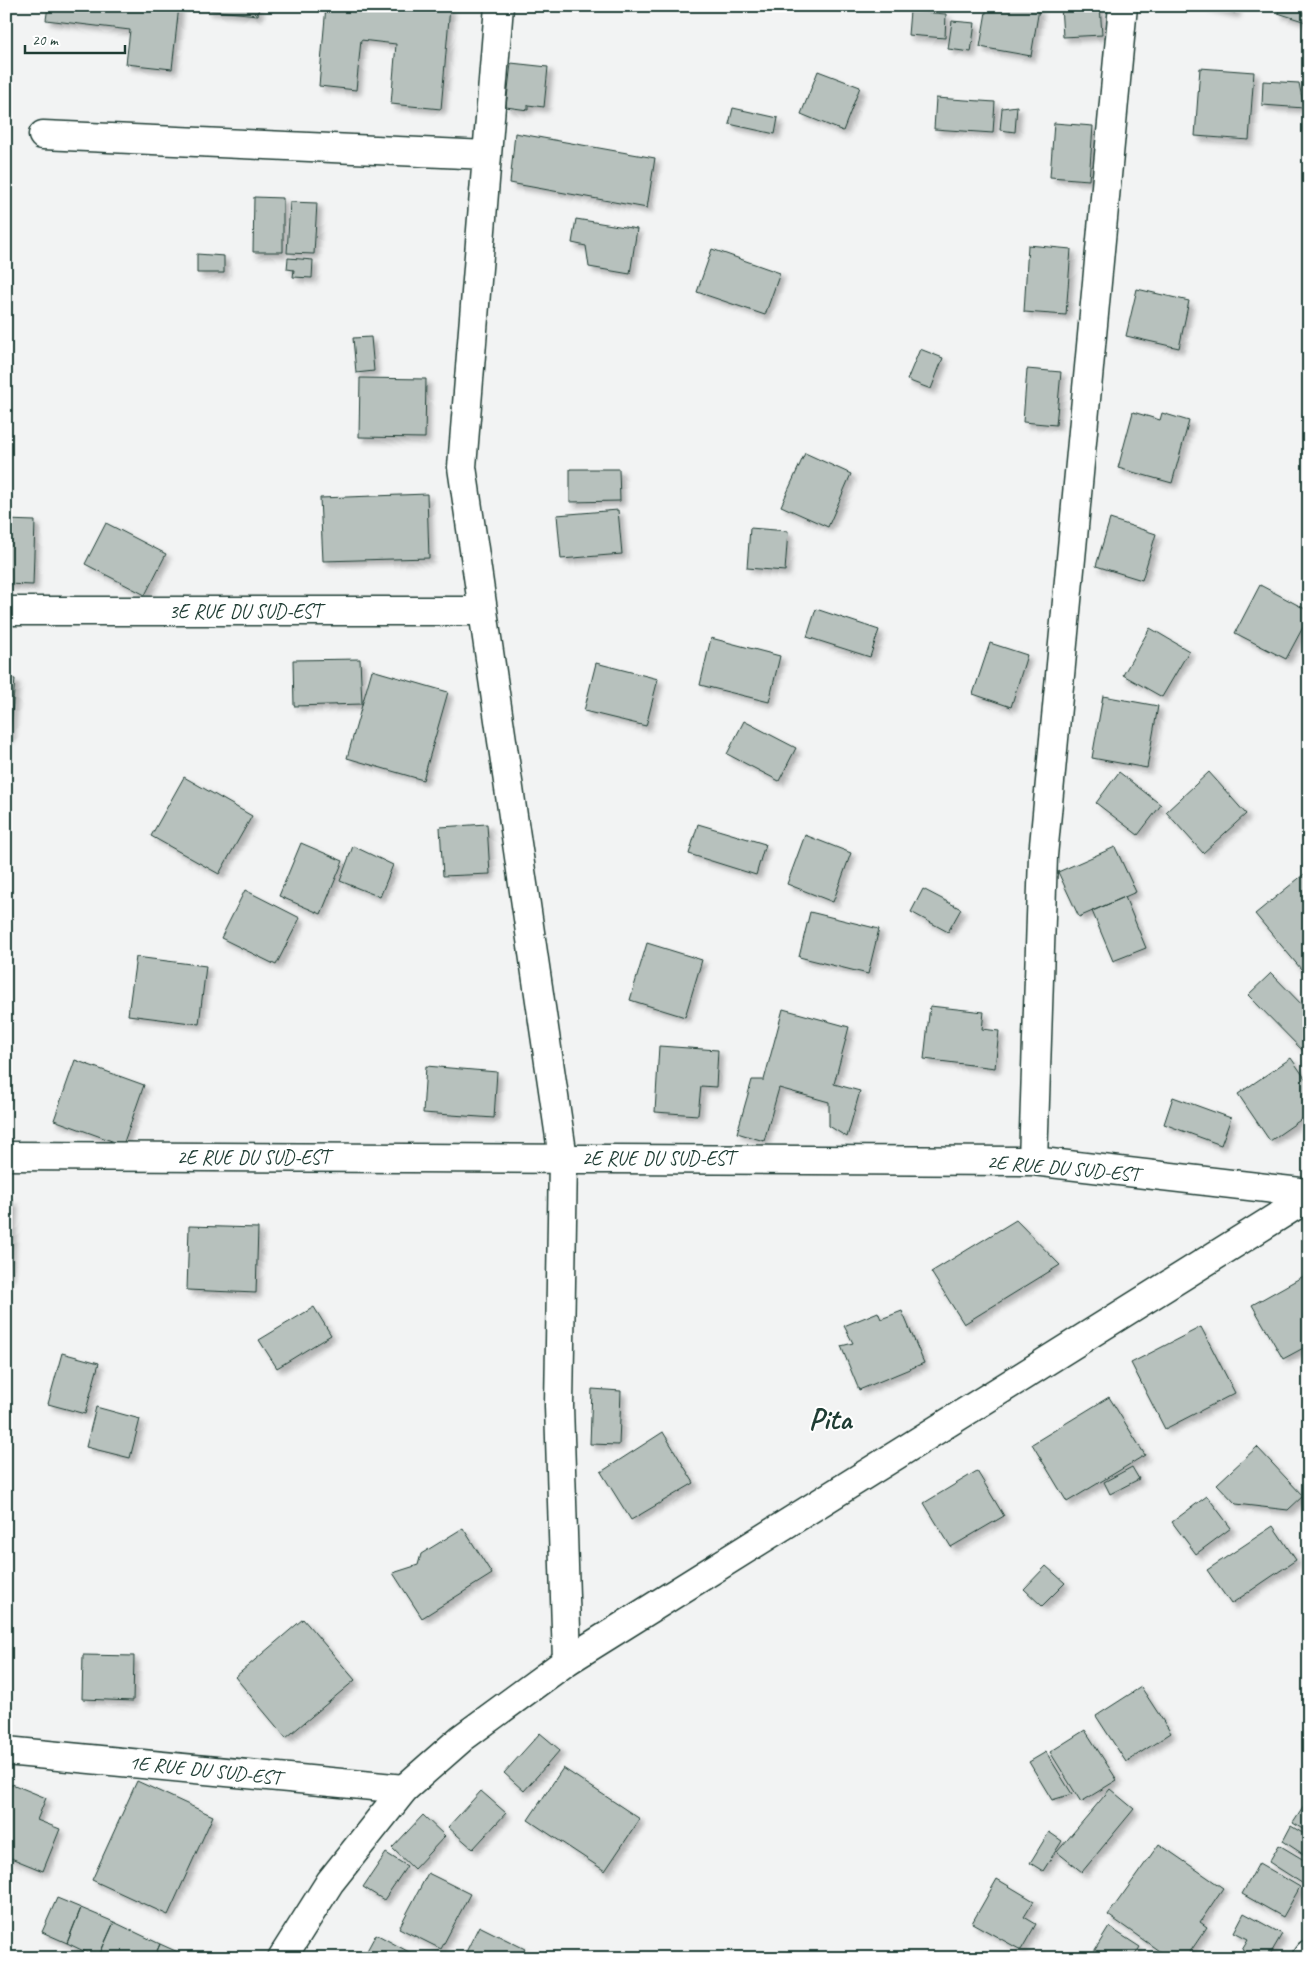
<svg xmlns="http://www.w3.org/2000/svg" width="1315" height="1964" font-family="Caveat,sans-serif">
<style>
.building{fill:#b7c1bd;stroke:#1f3d34;filter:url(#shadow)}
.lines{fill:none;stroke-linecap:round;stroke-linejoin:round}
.minor-casing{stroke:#1f3d34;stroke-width:31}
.highway-casing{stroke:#1f3d34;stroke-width:31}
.minor{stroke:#fff;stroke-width:28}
.highway{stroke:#fff;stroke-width:28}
.labels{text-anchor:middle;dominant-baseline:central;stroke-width:4;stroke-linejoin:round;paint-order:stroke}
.street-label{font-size:20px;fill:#1f3d34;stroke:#fff}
.town-label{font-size:30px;font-weight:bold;fill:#1f3d34;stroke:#fff}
</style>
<defs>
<filter id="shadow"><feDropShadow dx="4.5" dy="4.5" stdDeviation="2.5" flood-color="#0004"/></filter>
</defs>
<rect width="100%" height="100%" fill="#f2f3f3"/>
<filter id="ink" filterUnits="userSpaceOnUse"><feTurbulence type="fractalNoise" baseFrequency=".02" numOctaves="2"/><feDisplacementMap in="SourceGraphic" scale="10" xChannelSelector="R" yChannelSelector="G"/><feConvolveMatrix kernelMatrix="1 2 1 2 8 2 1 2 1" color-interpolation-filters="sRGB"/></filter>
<g filter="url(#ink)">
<path class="building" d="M 48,6 L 179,6 L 172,69 L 126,64 L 130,30 L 46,20 Z
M 207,6 L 259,6 L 258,15 L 207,10 Z
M 326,6 L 450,7 L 441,109 L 391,104 L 396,44 L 361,40 L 356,90 L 319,86 Z
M 987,6 L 1023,6 L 1039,9 L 1031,56 L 980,47 Z
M 1061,6 L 1100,6 L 1102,35 L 1063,37 Z
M 1204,6 L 1236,6 L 1235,13 Z
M 1280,6 L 1309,6 L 1309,23 L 1278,13 Z
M 910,11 L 946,14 L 945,38 L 908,35 Z
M 952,21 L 975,23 L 971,52 L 948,49 Z
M 511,63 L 548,67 L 544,107 L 528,105 L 528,110 L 506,107 Z
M 1200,68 L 1254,72 L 1249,140 L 1195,136 Z
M 818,71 L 860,87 L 843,131 L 801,114 Z
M 1263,81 L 1299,83 L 1304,108 L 1262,105 Z
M 936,98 L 995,102 L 993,133 L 934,129 Z
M 1017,106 L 1015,132 L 1000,130 L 1002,108 Z
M 733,108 L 778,118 L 775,134 L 729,124 Z
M 1054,123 L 1093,126 L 1089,180 L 1050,177 Z
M 515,133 L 655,158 L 647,208 L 510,183 Z
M 254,197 L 283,198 L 283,252 L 253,252 Z
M 290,202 L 317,203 L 314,254 L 287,253 Z
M 576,219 L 637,229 L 630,274 L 589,267 L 586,246 L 572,243 Z
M 1028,245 L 1071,249 L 1066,315 L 1024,312 Z
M 712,249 L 780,273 L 765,315 L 697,292 Z
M 197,254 L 224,256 L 224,273 L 197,273 Z
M 288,258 L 313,260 L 312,278 L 293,277 L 294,270 L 287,269 Z
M 1137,289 L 1189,301 L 1179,348 L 1126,336 Z
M 371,337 L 374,371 L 356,373 L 353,338 Z
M 920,349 L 943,358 L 931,389 L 907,380 Z
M 1027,369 L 1061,372 L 1056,425 L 1023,422 Z
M 360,378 L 426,379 L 425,438 L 359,437 Z
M 1133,412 L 1160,420 L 1162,413 L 1189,421 L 1172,483 L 1118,468 Z
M 805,453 L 851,474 L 828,527 L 781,506 Z
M 570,469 L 619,469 L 620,501 L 570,502 Z
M 427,494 L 429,558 L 323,561 L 320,498 Z
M 618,510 L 622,554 L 561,559 L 557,515 Z
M 1110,519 L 1156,534 L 1142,580 L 1096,566 Z
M 6,520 L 35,521 L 33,585 L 6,584 Z
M 106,523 L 166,554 L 145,595 L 85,564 Z
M 750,528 L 788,531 L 785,571 L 747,568 Z
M 1260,585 L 1309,611 L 1309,616 L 1286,659 L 1235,633 Z
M 816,609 L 879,630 L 870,657 L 807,637 Z
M 1150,628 L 1189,651 L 1162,697 L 1123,675 Z
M 711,638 L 780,656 L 769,702 L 700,685 Z
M 990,643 L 1027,655 L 1011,707 L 973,694 Z
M 360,659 L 362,704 L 294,706 L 293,660 Z
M 596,663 L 658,679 L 646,726 L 584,711 Z
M 372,670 L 448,692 L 423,780 L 347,758 Z
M 6,678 L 15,679 L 10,737 L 6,737 Z
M 1103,696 L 1158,706 L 1147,768 L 1092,758 Z
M 744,721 L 796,748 L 779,781 L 727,754 Z
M 1119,772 L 1161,805 L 1138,835 L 1096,803 Z
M 1209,772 L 1246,814 L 1203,853 L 1166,812 Z
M 184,777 L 252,816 L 219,874 L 151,836 Z
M 487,824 L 490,874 L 443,876 L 440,827 Z
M 698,824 L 765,844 L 756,875 L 689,854 Z
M 805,835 L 851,853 L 833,902 L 787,884 Z
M 301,843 L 343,861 L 321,914 L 279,896 Z
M 353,846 L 393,865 L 380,897 L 340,881 Z
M 1115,847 L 1136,892 L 1079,917 L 1058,872 Z
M 1309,870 L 1309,963 L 1301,969 L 1255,914 Z
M 923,889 L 961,909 L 948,932 L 911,912 Z
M 245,890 L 300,918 L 276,965 L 221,938 Z
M 1125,897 L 1146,948 L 1113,961 L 1092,911 Z
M 810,912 L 879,929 L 868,974 L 799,957 Z
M 647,943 L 702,960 L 685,1017 L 630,1000 Z
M 136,957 L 206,966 L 199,1024 L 128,1015 Z
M 1271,973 L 1309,1012 L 1309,1057 L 1248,995 Z
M 930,1006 L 984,1012 L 982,1029 L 999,1031 L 995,1068 L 924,1059 Z
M 783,1009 L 849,1027 L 834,1084 L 860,1091 L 847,1137 L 829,1126 L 829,1102 L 779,1088 L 764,1141 L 737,1133 L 752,1080 L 764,1080 Z
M 659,1046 L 718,1050 L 716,1087 L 701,1086 L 698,1115 L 655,1112 Z
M 1291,1058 L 1309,1084 L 1309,1114 L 1270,1141 L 1238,1094 Z
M 75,1060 L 144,1085 L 123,1145 L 54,1120 Z
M 426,1066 L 497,1072 L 494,1118 L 423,1113 Z
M 1173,1097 L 1231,1118 L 1221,1145 L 1164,1124 Z
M 6,1201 L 13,1201 L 9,1276 L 6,1276 Z
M 1016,1220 L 1060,1265 L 964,1324 L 931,1272 Z
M 189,1226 L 258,1228 L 256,1293 L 187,1290 Z
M 1309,1273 L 1309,1345 L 1283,1359 L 1252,1305 Z
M 314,1307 L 331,1335 L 277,1368 L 259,1340 Z
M 902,1311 L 924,1363 L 859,1390 L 841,1346 L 853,1343 L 844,1326 L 878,1312 L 881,1319 Z
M 1201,1327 L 1235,1393 L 1165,1429 L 1131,1363 Z
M 62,1353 L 99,1363 L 85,1414 L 48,1404 Z
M 592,1389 L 621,1391 L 619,1445 L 590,1444 Z
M 1109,1397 L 1145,1455 L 1067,1502 L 1032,1444 Z
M 96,1407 L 140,1419 L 130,1458 L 86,1447 Z
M 663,1432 L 694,1483 L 631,1520 L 601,1472 Z
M 1257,1447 L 1303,1496 L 1288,1510 L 1236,1504 L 1217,1484 Z
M 1132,1467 L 1139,1479 L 1110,1494 L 1104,1482 Z
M 977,1471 L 1004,1516 L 951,1547 L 924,1503 Z
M 1207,1496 L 1231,1528 L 1196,1554 L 1172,1522 Z
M 1273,1526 L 1296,1560 L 1231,1604 L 1207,1570 Z
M 463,1528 L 492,1574 L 422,1618 L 393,1573 L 418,1565 L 421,1554 Z
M 1046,1566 L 1065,1583 L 1042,1606 L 1024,1589 Z
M 303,1619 L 355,1680 L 286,1738 L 235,1677 Z
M 83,1655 L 134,1656 L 133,1701 L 82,1699 Z
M 1141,1687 L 1171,1733 L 1126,1762 L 1096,1716 Z
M 1085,1730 L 1117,1780 L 1081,1802 L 1050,1752 Z
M 540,1733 L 560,1750 L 524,1791 L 504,1773 Z
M 1046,1752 L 1072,1794 L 1052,1800 L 1029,1762 Z
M 563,1768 L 640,1819 L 605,1871 L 528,1820 Z
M 137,1781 L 213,1816 L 168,1915 L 92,1880 Z
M 12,1784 L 46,1798 L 37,1820 L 60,1829 L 43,1871 L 6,1856 L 6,1797 Z
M 1110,1789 L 1134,1809 L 1082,1872 L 1057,1852 Z
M 481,1791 L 506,1813 L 473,1849 L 448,1827 Z
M 1304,1806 L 1309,1809 L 1309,1833 L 1293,1823 Z
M 423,1815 L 445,1836 L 414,1869 L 392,1848 Z
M 1291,1826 L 1309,1837 L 1309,1858 L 1283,1841 Z
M 1049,1832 L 1062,1841 L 1043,1871 L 1030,1863 Z
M 1159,1844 L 1223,1888 L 1200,1922 L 1207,1927 L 1186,1958 L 1169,1958 L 1108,1915 Z
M 1279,1845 L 1309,1863 L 1309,1878 L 1305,1885 L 1269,1862 Z
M 386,1853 L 407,1866 L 384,1900 L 363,1887 Z
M 1259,1863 L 1300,1887 L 1283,1917 L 1242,1894 Z
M 428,1873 L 470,1894 L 441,1949 L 399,1928 Z
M 997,1879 L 1034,1901 L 1024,1917 L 1036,1924 L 1021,1950 L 972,1923 Z
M 57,1898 L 81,1908 L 67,1943 L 42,1932 Z
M 81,1908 L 114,1922 L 98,1958 L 67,1943 Z
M 1244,1913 L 1282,1934 L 1268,1958 L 1257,1958 L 1242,1949 L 1248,1939 L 1234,1932 Z
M 114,1922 L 160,1944 L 154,1958 L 98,1958 Z
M 479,1926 L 525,1949 L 521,1958 L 467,1958 L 464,1956 Z
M 1109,1927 L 1140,1947 L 1133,1958 L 1100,1958 L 1093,1953 Z
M 376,1934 L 420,1958 L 363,1958 Z
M 160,1944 L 191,1958 L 154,1958 Z"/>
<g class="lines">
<g class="minor-casing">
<path id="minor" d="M 499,6 L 462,467 L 563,1158 L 559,1406 L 567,1661
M 43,135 L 487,155
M 6,611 L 483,611
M 6,1156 L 1033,1161 L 1309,1193
M 1033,1161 L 1043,856 L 1123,6
M 6,1751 L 404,1789
M 1306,1958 L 1309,1954"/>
</g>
<g class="highway-casing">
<path id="highway" d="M 282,1958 L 330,1882 L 404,1789 L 462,1738 L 567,1661 L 1309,1197"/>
</g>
<use href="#minor" class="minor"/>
<use href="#highway" class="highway"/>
</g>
</g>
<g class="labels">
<g class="street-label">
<text x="245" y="611">3E RUE DU SUD-EST</text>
<text x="253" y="1157">2E RUE DU SUD-EST</text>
<text x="658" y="1158">2E RUE DU SUD-EST</text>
<text transform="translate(1063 1168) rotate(5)">2E RUE DU SUD-EST</text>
<text transform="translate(205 1770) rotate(6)">1E RUE DU SUD-EST</text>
</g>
<g class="town-label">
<text x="830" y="1419">Pita</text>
</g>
</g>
<rect width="1315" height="1964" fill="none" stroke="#fff" stroke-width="25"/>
<rect x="12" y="12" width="1290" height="1939" fill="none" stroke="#1f3d34" stroke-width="2" filter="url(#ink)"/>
<path d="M25 45v8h100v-8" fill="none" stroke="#1f3d34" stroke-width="2.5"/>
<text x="32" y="45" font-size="15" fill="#1f3d34" stroke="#ffffff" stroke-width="4" paint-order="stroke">20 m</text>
</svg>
